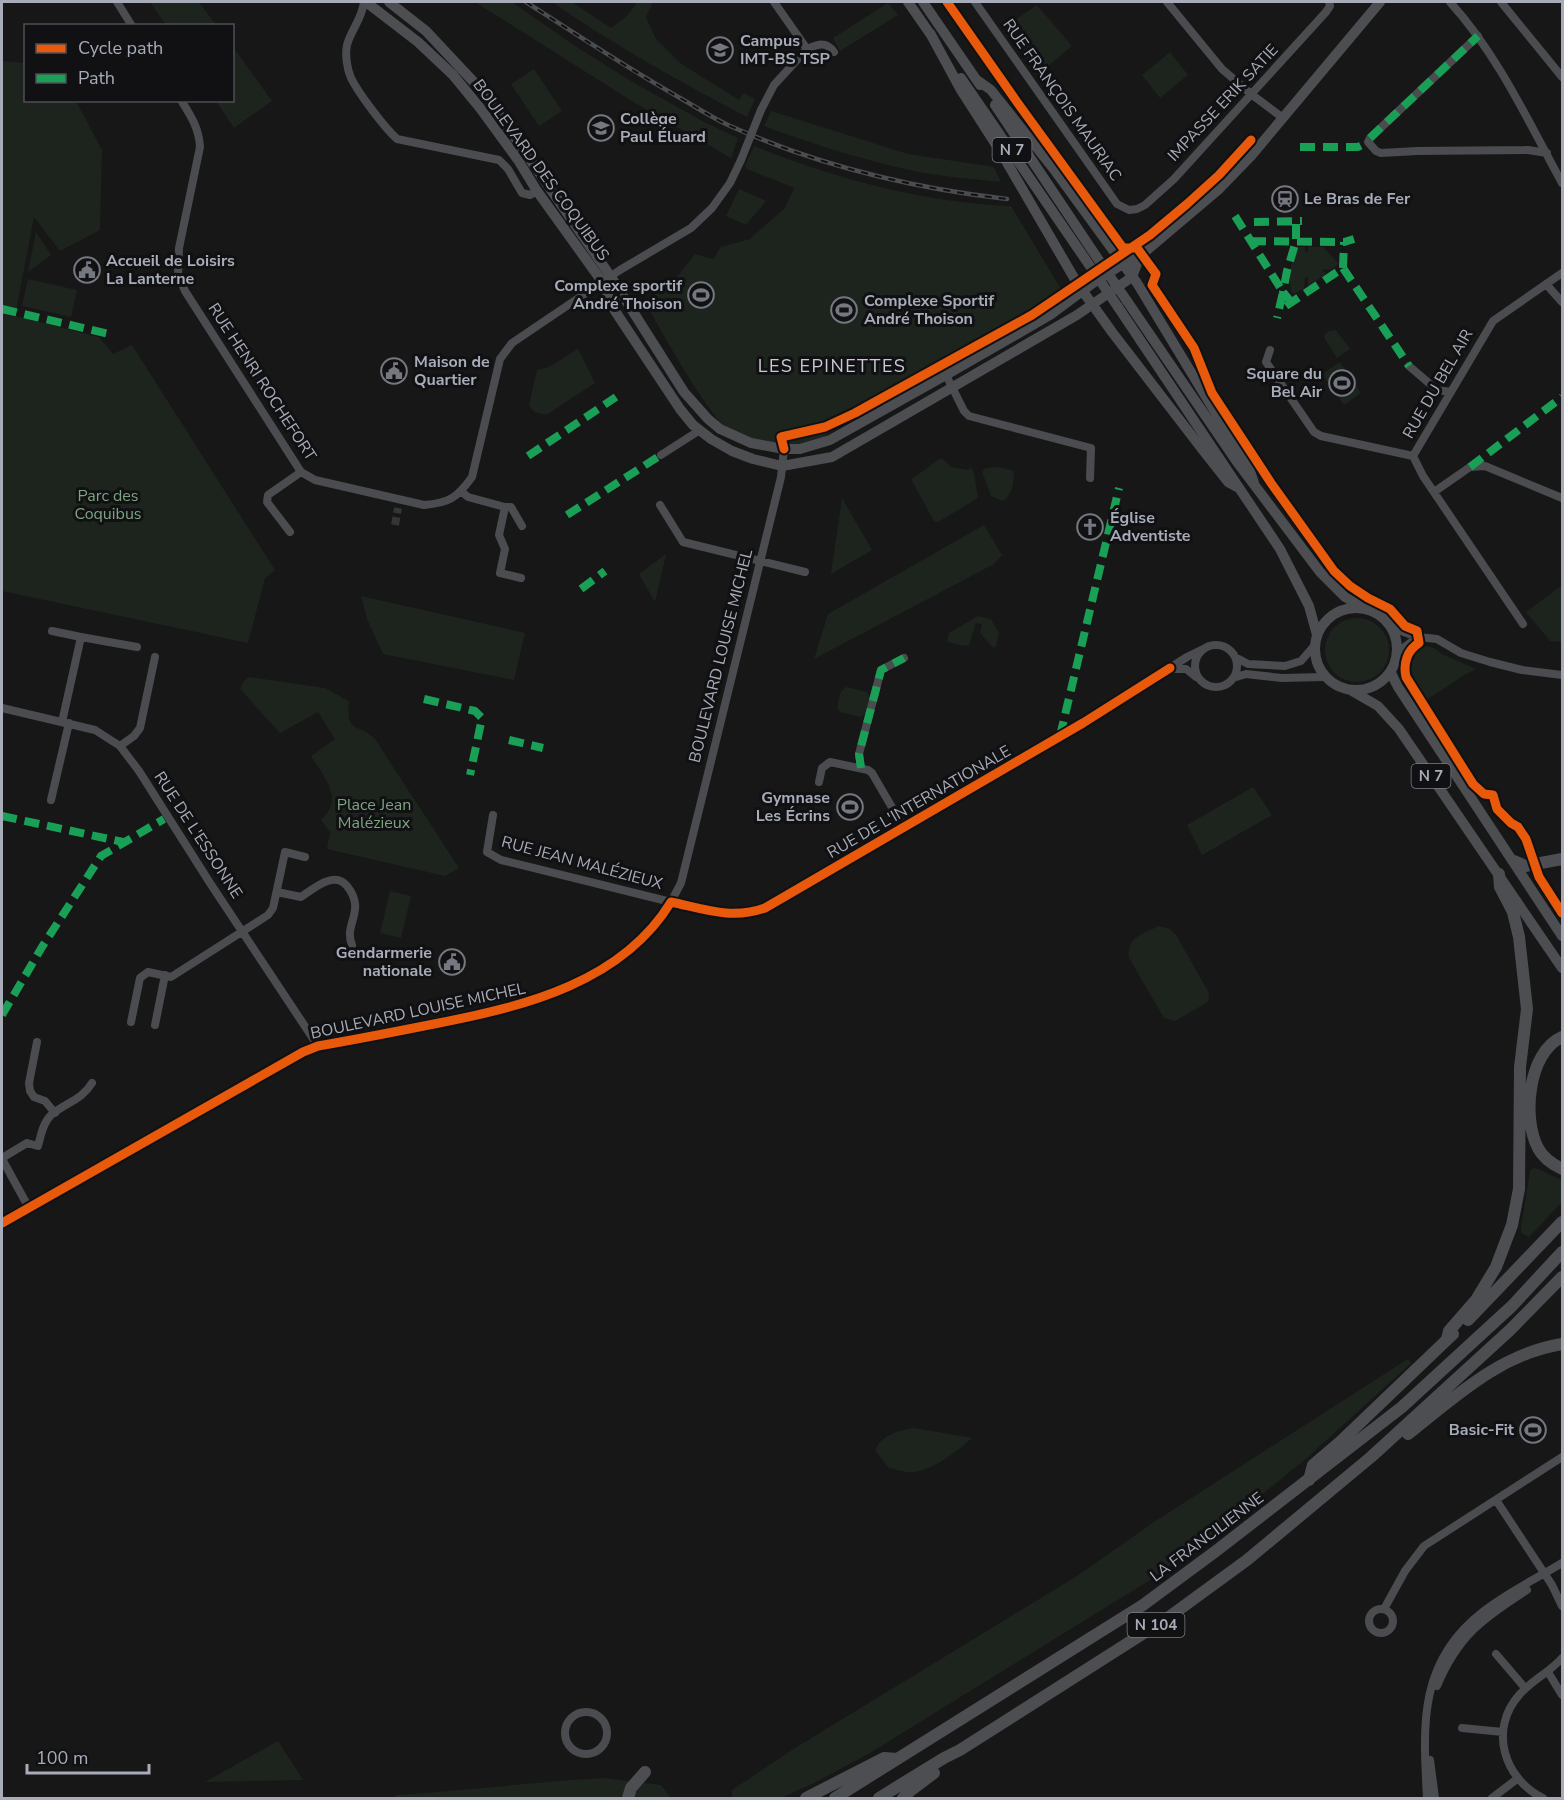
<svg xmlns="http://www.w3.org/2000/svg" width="1564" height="1800" font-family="'Nunito Sans',sans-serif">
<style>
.green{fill:#1d241e}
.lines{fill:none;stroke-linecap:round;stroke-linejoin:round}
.minor-tunnel{stroke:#343537;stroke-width:8;stroke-dasharray:8 4;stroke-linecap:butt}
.minor{stroke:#4b4c50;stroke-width:8}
.major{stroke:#4d4e52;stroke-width:10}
.highway{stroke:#4d4e51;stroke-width:12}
.rail-casing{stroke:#4b4c4f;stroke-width:4.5}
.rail{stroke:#111113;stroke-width:2;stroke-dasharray:7;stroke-linecap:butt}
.minor-bridge{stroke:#4b4c50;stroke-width:8}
.major-bridge{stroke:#4d4e52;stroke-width:10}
.quiet{stroke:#1a9f57;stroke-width:8;stroke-dasharray:15 8;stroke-linecap:butt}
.cycleway-casing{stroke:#111113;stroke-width:13}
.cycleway{stroke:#e8590c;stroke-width:9}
.labels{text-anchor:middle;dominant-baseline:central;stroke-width:6;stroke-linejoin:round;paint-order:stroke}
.shield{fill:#111113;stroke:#7a7e86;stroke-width:1.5}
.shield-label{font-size:15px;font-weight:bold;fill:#a7acb8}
.poi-label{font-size:16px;font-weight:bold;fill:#a7acb8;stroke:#111113;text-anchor:start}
.street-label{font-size:16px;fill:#a7acb8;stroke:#111113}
.park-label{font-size:16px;fill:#7da481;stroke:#111113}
.neighbourhood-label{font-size:18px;letter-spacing:1.5px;fill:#c8cbd4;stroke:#111113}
</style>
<rect width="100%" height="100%" fill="#171717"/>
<path class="green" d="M 150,2 L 199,2 L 216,25 L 166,25 Z
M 475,2 L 512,2 L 575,46 L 631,81 L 704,122 L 738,138 L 731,158 L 635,103 Z
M 552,2 L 572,2 L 611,28 L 628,15 L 637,2 L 653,2 L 646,17 L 656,39 L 680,63 L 739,100 L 744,93 L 755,99 L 747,117 C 680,82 614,45 552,2 Z
M 888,3 L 898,15 L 840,51 L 833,38 Z
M 1037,5 L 1072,46 L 1037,75 L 1005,27 Z
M 233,47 L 272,101 L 234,128 L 216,101 L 232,100 Z
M 1170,52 L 1188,75 L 1160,98 L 1142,75 Z
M 2,61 L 25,63 L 26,100 L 76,101 L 102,150 L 100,230 L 60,251 L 34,217 L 15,316 L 99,337 L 113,354 L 132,345 L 275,570 L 265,578 L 248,643 L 2,591 Z
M 534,69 L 562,111 L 539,126 L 511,84 Z
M 771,111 L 908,154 L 994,167 L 1001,182 C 972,179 943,177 914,171 C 863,160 813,144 764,126 Z
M 754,146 C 836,179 922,202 1011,206 L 1064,294 L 813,443 C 785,445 763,447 736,436 C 712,425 659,327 644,300 L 669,287 L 695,254 L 713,259 L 721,247 L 750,239 L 785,208 L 794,188 L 747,169 L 745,166 Z
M 739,189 L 766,201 L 746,225 L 726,216 Z
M 36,232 L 51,255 L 28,272 Z
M 1297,247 L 1305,247 L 1305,252 L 1308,252 L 1308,247 L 1323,247 L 1339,264 L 1330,270 L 1325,269 L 1322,271 L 1327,273 L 1308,286 L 1308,278 L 1305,277 L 1304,288 L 1294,294 L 1291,292 L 1289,272 Z
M 28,279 L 77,290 L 71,317 L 22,306 Z
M 1336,330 L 1350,349 L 1337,358 L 1325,339 L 1325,334 L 1329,331 Z
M 578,349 L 595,383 L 546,415 L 534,412 L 529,405 L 537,370 L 549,367 Z
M 1340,362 L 1361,393 L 1344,405 L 1322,374 Z
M 941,458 L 952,467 L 967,470 L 971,468 L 974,472 L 978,498 L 938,522 L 934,521 L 911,479 C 922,473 930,465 941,458 Z
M 993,467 L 1003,468 L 1014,471 C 1014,481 1012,496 1003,501 L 991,496 L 982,472 L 984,469 Z
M 842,498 L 872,550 L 831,574 Z
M 984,525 L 1002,555 L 994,564 L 814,659 L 828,614 Z
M 666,554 L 655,602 L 639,574 Z
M 1562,585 L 1562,642 L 1550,641 L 1526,612 Z
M 361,596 L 525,633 L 514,680 L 383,654 L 367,619 Z
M 978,616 L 991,619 L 999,633 L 996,646 L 993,648 L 980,633 L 982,624 L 976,623 L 969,645 L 965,646 L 947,642 L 949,633 Z
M1325 650a32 32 0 1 1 64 0a32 32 0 1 1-64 0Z
M 1426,646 L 1434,648 L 1444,655 L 1476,669 L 1466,674 L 1426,700 C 1421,691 1407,668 1410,658 C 1412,651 1420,649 1426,646 Z
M 249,677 L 325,688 L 349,701 C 346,735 358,722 375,739 L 459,868 L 445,876 L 327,849 L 330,832 L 321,820 C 345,799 324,777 311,756 L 335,739 L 318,712 L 280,733 L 240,689 L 244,681 Z
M 846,687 L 867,692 L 871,698 L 867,713 L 860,717 L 840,712 L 837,707 L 841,691 Z
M 1253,787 L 1272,815 L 1202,855 L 1187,825 Z
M 390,891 L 411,896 L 401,938 L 380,933 Z
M 1159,926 L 1170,929 L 1176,935 L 1209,993 L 1208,1002 L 1175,1021 L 1164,1018 L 1129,958 C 1126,937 1143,934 1159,926 Z
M 1533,1168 C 1545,1169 1551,1178 1562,1179 L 1562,1202 L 1529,1237 L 1521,1233 L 1521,1227 L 1530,1171 Z
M 1408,1359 L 1411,1363 L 1308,1457 L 1232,1519 L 1155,1577 L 870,1753 L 814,1783 L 781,1798 L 732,1798 L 732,1790 L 795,1748 L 1077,1576 L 1154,1522 Z
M 914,1428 L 972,1438 C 959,1450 932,1471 913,1472 C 906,1473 896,1469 889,1468 L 875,1450 C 882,1435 899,1430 914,1428 Z
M 278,1741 L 303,1780 L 205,1782 Z
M 602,1778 L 661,1785 L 671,1798 L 396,1798 L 395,1795 C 464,1791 533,1782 602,1778 Z"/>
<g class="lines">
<path class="minor-tunnel" d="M 395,525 L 398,508"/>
<path class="minor" d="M 117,2 L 132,26
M 364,2 C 362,19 351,30 347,45 C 345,55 347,69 351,78 C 359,94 384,127 397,139 L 499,160 L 508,169 L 522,193 L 530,195 L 537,191
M 975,2 L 1117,204 L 1129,210 L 1137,209 L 1145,205 L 1174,179 L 1326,12 L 1330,6 L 1329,2
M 1167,2 L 1222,69 L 1251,94 L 1283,118
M 1450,2 C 1498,55 1528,121 1562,183
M 1501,2 L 1562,77
M 1478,36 L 1370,138 L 1368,142 L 1376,151 L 1381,153 L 1417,151 L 1528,150 L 1547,153
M 807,49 C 818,44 826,41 834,52
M 181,100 C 191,116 199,128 200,147 L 179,248 L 178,275 L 185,291 L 301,472 L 315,480 L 424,505 C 449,503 457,498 472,477 L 500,359 L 512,343 L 620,270 L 691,228 L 712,208 L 730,183 L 741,160
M 761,110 L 774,85 L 807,49 L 774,2
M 1546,284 L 1562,302
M 1270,350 L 1266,362 L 1314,432 L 1321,436 L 1413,456
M 1409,366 L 1437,390 L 1451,392
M 946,375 L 964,411 L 969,416 L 1091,448 L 1090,478
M 661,455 L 700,430
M 462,492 L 468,497 L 505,507 L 499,535 L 505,549 L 500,573 L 521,578
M 1434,492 L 1470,467 L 1485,466 L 1562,498
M 660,505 L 683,542 L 805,572
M 505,507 L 511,507 L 522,526
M 290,532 L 267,502 L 268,495 L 301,472
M 1523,624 L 1423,476 L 1413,456 L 1493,321 L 1562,273
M 1392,628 L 1418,637 L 1437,639 L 1461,653 L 1490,662 L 1522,670 L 1562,675
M 52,631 L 81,637
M1195 666a21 21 0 1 1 42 0a21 21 0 1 1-42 0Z
M 1398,652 L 1418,637
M 1235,657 L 1248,664 L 1285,666 L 1301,661 L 1314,646
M 1170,669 L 1186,669 L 1196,677
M 1233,678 L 1246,674 L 1282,678 L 1325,677
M 2,708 L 95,730 L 120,746 L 139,771 L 210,883 L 318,1046
M 62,722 L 81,637 L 137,647
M 120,746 L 134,736 L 140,728 L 155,657
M 861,768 L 859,754 L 881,670 L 904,658
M 819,782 L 822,768 L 830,762 L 868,770 L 872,773 L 904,828
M 51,800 L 69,723
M 493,815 L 487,852 L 501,860 L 671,902 L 732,915 L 750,914 L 782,900 L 1083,723 L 1187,657 L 1201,650
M 277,892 L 301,897 C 313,889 334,870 347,886 C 367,911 343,924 352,945
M 131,1022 L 140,978 L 148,972 L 171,977 L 268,915 L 273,908 L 285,852 L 305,857
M 155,1025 L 165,975
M 37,1042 L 29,1083 L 30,1091 L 34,1097 L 45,1101 L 55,1113
M 2,1158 L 27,1143 L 38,1146 C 41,1135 43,1123 51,1115 C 66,1102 81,1101 92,1083
M 2,1159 L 29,1208
M 2,1223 L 303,1052 L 318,1046 C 420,1028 576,1011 649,933 C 662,918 672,901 681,883 L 781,477 L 784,449
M 1496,1500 L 1552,1585 L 1562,1606
M1369 1621a12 12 0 1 1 24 0a12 12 0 1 1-24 0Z
M 1384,1609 L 1405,1571 L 1424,1546 L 1562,1457
M 1496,1654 L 1525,1688
M 1548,1672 L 1562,1695
M 1437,1686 C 1458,1636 1483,1618 1527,1590
M565 1733a21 21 0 1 1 42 0a21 21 0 1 1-42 0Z
M 1462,1728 L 1503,1732
M 1430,1760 L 1435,1798
M 1427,1798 C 1423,1725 1418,1661 1484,1611 C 1508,1592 1536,1579 1562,1563
M 1492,1798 L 1517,1779
M 1543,1798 C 1504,1779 1488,1729 1520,1694 C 1532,1680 1550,1672 1562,1658"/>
<path class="major" d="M 366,2 L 418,42 L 453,75 L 480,108 L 518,160 L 537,191 L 603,283 L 615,311 L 680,409 L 693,425 L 711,439 L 732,451 L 753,459 L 782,466 L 832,457 L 1077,315 L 1132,277 L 1140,256
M 389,2 L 426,31 L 485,94 L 611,277 L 684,392 L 708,419 L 720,429 L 751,443 L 784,449 L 800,449 L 830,440 L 946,375 L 1050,315 L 1093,283 L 1124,263 L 1140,256 L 1218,190 L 1251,156 L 1380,2
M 908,2 L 933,38
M 923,2 L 980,85
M 930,33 L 961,90 L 1002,154 L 1077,283 L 1112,332 L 1202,449 L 1228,482 L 1239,488
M 961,78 L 1092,269
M 977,80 L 991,90 L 1056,172 L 1137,283 L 1249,468 L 1254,483
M 995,105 L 1100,262
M 1127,301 L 1237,462 L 1320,572 L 1345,597 L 1366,609
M 1118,307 L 1280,549 L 1309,606 L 1317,635
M1315 649a41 41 0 1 1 82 0a41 41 0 1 1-82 0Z
M 1391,673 L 1398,687 L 1562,936
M 1352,691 L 1378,706 L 1399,729 L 1562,968"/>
<path class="highway" d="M 1514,861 L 1525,866 L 1562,859
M 1562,1037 C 1528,1052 1522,1118 1538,1148 C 1543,1158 1552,1164 1562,1169
M 1468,1320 L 1562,1222
M 1447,1339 L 1449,1331 L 1476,1300 L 1496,1267 L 1512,1225 L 1519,1189 L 1520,1067 L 1527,1009 L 1519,937 L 1513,912 L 1500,887 L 1499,874
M 1408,1434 C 1456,1396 1500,1354 1562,1344
M 1309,1480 L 1313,1465 L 1340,1442 L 1453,1334
M 628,1798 L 631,1788 L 645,1772
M 806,1798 L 884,1758 L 897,1759
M 835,1798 L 1143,1605 L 1216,1551 L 1402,1407 L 1512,1306 L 1562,1252
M 879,1798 L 944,1758 L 960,1750 L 1169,1617 L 1247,1560 L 1371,1457 L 1510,1330 L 1562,1277
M 903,1798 L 910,1791 L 934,1773"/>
<g class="rail-casing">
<path id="rail" d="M 526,2 C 577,35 627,68 680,98 C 696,107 711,117 728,125 C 816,165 911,188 1007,199"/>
</g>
<use href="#rail" class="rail"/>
<path class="minor-bridge" d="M 741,160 L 761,110"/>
<path class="major-bridge" d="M 1100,262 L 1127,301
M 1092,269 L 1118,307"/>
<path class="quiet" d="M 1370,138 L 1478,36
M 1300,147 L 1358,147 L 1368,142
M 1235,216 L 1283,292 L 1277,318
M 1254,222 L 1302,221
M 1251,241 L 1344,242 L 1354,239
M 1343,268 L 1409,366
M 1343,268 L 1344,242
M 1292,303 L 1283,292 L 1287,271 L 1296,241 L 1296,221
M 1286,306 L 1343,268
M 2,309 L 109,334
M 528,456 L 616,397
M 1470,467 L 1562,397
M 567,515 L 661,455
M 581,589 L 605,571
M 424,699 L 475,711 L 482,718 L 470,775
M 1060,736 L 1119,488
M 509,740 L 543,748
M 861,768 L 859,754 L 881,670 L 904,658
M 2,816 L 123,842
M 2,1015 L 42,947 L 101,856 L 164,819"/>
<g class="cycleway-casing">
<path id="cycleway" d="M 947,2 L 1017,102 L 1123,248 L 1137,248 L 1156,274 L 1152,285 L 1194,348 L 1212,393 L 1271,483 L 1334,571 L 1350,586 L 1368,598 L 1390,609 L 1405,626 L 1417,631 L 1419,643 C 1407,650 1403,664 1406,677 L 1473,784 L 1484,794 L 1493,795 L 1497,809 L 1511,823 L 1518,827 L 1526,839 L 1539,877 L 1562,913
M 784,449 L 781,437 L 825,427 L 855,413 L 1032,315 L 1150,235 L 1187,204 L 1219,175 L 1251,140
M 2,1223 L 303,1052 L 318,1046 C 359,1039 399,1031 439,1023 C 526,1006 622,982 671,902 C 704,909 732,920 765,908 L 1083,723 L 1170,668"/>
</g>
<use href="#cycleway" class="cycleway"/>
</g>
<defs>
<g id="university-ring" transform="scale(1.35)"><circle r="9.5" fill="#111113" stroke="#757880" stroke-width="1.5"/><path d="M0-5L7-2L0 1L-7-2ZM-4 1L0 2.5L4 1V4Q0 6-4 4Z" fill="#757880"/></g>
<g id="school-ring" transform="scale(1.35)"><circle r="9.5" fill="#111113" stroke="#757880" stroke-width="1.5"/><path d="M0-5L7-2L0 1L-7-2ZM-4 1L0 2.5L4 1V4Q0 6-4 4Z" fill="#757880"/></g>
<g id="station-ring" transform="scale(1.35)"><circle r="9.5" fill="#111113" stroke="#757880" stroke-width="1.5"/><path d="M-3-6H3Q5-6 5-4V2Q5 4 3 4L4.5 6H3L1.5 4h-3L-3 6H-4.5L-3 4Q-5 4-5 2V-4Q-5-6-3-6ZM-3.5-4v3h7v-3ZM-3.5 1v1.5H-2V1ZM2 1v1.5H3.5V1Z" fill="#757880"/></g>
<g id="civic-ring" transform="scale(1.35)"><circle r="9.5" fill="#111113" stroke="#757880" stroke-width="1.5"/><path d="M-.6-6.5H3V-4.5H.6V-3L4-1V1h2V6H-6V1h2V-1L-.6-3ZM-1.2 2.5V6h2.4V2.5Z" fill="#757880"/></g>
<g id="stadium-ring" transform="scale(1.35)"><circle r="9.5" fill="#111113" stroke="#757880" stroke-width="1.5"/><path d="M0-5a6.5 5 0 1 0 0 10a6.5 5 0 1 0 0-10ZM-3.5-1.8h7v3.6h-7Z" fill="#757880"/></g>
<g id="church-ring" transform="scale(1.35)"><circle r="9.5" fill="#111113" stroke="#757880" stroke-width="1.5"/><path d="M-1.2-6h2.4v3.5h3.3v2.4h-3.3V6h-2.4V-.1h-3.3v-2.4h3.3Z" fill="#757880"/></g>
</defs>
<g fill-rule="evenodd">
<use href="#university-ring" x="720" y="50"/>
<use href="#school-ring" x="601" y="128"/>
<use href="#station-ring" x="1285" y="199"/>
<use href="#civic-ring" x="87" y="270"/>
<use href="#stadium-ring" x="701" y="295"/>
<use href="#stadium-ring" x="844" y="310"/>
<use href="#civic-ring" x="394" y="371"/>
<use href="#stadium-ring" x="1342" y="383"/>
<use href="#church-ring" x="1090" y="527"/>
<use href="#stadium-ring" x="850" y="807"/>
<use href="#civic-ring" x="452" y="962"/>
<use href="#stadium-ring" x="1533" y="1430"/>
</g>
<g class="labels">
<g class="shield">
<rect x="992.5" y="138" width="39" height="24" rx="4.5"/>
<rect x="1411.5" y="764" width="39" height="24" rx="4.5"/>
<rect x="1127.5" y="1613" width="57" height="24" rx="4.5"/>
</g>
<g class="shield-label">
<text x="1012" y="150">N 7</text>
<text x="1431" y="776">N 7</text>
<text x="1156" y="1625">N 104</text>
</g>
<g class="poi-label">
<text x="740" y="41">Campus<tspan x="740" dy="18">IMT-BS TSP</tspan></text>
<text x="620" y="119">Collège<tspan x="620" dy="18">Paul Éluard</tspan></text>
<text x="1304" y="199">Le Bras de Fer</text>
<text x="106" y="261">Accueil de Loisirs<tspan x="106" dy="18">La Lanterne</tspan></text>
<text x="682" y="286" text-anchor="end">Complexe sportif<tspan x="682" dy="18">André Thoison</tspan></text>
<text x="864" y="301">Complexe Sportif<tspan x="864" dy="18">André Thoison</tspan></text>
<text x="414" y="362">Maison de<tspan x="414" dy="18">Quartier</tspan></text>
<text x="1322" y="374" text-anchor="end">Square du<tspan x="1322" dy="18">Bel Air</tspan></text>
<text x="1110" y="518">Église<tspan x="1110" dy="18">Adventiste</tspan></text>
<text x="830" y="798" text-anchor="end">Gymnase<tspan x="830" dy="18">Les Écrins</tspan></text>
<text x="432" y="953" text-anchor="end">Gendarmerie<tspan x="432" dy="18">nationale</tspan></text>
<text x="1514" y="1430" text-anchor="end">Basic-Fit</text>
</g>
<g class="street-label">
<text transform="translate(1062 100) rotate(55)">RUE FRANÇOIS MAURIAC</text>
<text transform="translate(1223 103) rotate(-47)">IMPASSE ERIK SATIE</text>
<text transform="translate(541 170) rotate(54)">BOULEVARD DES COQUIBUS</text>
<text transform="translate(262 382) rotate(57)">RUE HENRI ROCHEFORT</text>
<text transform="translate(1438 384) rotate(-60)">RUE DU BEL AIR</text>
<text transform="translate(721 656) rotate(-76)">BOULEVARD LOUISE MICHEL</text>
<text transform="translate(919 802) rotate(-30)">RUE DE L'INTERNATIONALE</text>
<text transform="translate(198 835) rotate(57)">RUE DE L'ESSONNE</text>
<text transform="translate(582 863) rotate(15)">RUE JEAN MALÉZIEUX</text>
<text transform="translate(418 1011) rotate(-12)">BOULEVARD LOUISE MICHEL</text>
<text transform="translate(1207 1537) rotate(-37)">LA FRANCILIENNE</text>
</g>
<g class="park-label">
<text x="108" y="496">Parc des<tspan x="108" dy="18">Coquibus</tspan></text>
<text x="374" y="805">Place Jean<tspan x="374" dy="18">Malézieux</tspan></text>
</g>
<g class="neighbourhood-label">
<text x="832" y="366">LES EPINETTES</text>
</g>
</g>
<rect width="1564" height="1800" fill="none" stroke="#a7acb8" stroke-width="6"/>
<rect x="24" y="24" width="210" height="78" fill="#111113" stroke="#4d4f55" stroke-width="1.5"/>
<rect x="36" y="44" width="30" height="9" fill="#e8590c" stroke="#4d4f55" stroke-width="1.5"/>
<text x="78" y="54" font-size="18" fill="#a7acb8">Cycle path</text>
<rect x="36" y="74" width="30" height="9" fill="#1a9f57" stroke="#4d4f55" stroke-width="1.5"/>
<text x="78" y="84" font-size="18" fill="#a7acb8">Path</text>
<path d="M27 1764v9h122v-9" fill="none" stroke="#a7acb8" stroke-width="3"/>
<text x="36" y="1764" font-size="18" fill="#a7acb8" stroke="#111113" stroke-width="4.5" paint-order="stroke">100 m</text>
</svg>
